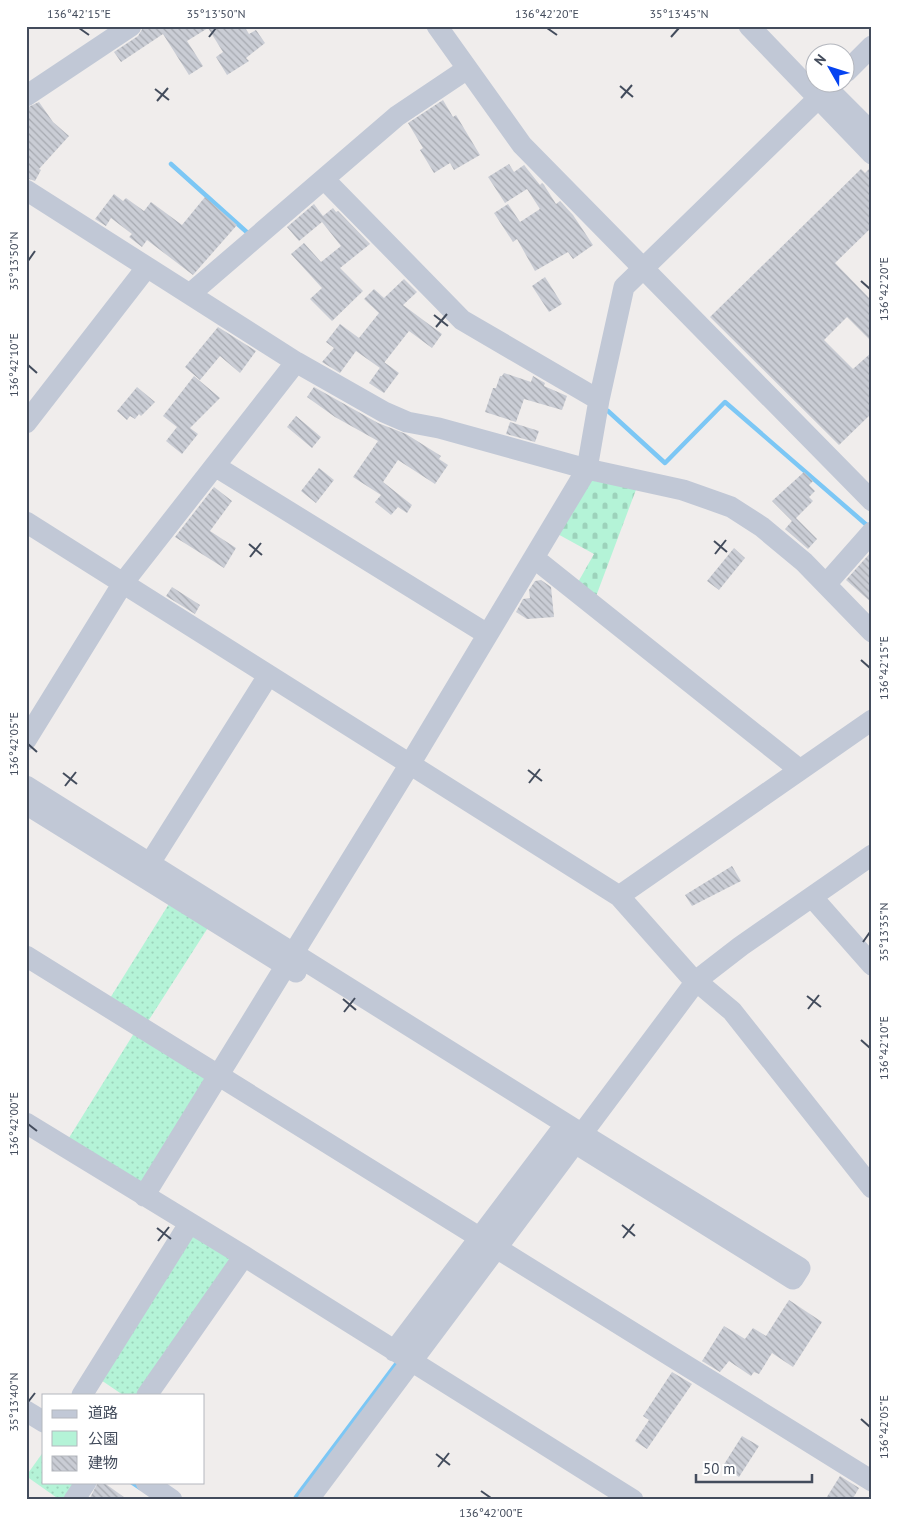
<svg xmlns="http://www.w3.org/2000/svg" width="898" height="1526" font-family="'PT Sans','Noto Sans JP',sans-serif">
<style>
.green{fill:url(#green-dots)}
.cemetery{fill:url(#cemetery-stones)}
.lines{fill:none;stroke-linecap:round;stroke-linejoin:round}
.stream{stroke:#7cc7f5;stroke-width:4.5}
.building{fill:url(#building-back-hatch)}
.minor{stroke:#c1c8d6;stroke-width:21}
.ticks{fill:none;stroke:#434c5c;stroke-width:2}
.neatline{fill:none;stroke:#434c5c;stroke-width:2}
.ticks-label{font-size:12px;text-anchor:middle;fill:#434c5c}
</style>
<defs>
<pattern id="green-dots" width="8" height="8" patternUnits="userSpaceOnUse" patternTransform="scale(1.25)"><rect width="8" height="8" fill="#b4f3d7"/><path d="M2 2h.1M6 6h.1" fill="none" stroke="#9cd2bb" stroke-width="1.8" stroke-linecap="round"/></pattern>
<pattern id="cemetery-stones" width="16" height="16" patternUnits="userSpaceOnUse" patternTransform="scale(1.25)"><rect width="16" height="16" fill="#b4f3d7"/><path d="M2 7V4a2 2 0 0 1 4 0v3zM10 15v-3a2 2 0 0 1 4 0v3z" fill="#9cd2bb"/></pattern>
<pattern id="building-back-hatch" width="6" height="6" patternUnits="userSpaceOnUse" patternTransform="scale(1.25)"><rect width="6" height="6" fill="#cacdd5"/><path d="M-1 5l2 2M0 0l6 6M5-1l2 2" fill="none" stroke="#a6a9b0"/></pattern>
</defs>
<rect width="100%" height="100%" fill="#f0edec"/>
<path class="green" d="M 172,899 L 211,923 L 145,1026 L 107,1003 Z
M 136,1030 L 207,1074 L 144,1185 L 67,1141 Z
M 187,1232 L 234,1257 L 142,1395 L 123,1395 L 98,1378 Z
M 44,1451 L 44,1482 L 81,1482 L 69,1500 L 60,1500 L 26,1476 Z"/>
<path class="cemetery" d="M 588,480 L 637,487 L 595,599 L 577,584 L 594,554 L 554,532 Z"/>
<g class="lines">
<path class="stream" d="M 171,164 L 250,235
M 608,411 L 665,463 L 725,402 L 869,527
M 131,1482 L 140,1488
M 296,1497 L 399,1360"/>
</g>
<path class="building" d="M 144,26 L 244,26 L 249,34 L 256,30 L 265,43 L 246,58 L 249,61 L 227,75 L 216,57 L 223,52 L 208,28 L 187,41 L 203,66 L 189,75 L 163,34 L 121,62 L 114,52 L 138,36 Z
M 443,100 L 453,117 L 456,115 L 480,155 L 454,170 L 450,163 L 434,173 L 420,150 L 423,148 L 408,123 Z
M 39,102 L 53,122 L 69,136 L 39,169 L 41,170 L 35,181 L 26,178 L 26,108 Z
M 509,164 L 514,172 L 524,165 L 540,185 L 542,183 L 544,185 L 556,204 L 560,201 L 573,215 L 593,245 L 573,259 L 568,252 L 535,271 L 517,239 L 513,242 L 494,213 L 508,204 L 520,222 L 540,209 L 527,189 L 505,203 L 488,177 Z
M 872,166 L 872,227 L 835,263 L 872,301 L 872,342 L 847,317 L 824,340 L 853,369 L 872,352 L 872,413 L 839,445 L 710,317 L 861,169 L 865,173 Z
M 114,194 L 123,201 L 126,198 L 144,211 L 151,202 L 182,225 L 205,197 L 237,225 L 193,275 L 147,240 L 142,247 L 129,237 L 132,234 L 111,218 L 106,226 L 95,219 Z
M 314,204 L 323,216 L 333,208 L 336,212 L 338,211 L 370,244 L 340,268 L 363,291 L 332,321 L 310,299 L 322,288 L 291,254 L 304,243 L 321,262 L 341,246 L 322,222 L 299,241 L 287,227 Z
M 545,277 L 562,304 L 549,312 L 532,286 Z
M 404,279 L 417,292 L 403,305 L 442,334 L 432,348 L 409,331 L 380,368 L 356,351 L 340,373 L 322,362 L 334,348 L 326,342 L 340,324 L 359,338 L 379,313 L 364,299 L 374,289 L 384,298 Z
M 218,327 L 256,351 L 240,373 L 220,356 L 200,380 L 185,367 Z
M 384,362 L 399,373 L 384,393 L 369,383 Z
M 504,373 L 531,382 L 533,376 L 545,383 L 544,386 L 567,396 L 562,410 L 524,399 L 516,422 L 485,412 L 493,388 L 496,388 L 500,376 L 502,376 Z
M 194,376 L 220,398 L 190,428 L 198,434 L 182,454 L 166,441 L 177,427 L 163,416 Z
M 137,387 L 155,402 L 141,416 L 139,414 L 135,419 L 130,416 L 127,420 L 117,411 Z
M 314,387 L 378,423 L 406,434 L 441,456 L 439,459 L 448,465 L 435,484 L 398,460 L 383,482 L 412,505 L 407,513 L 398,507 L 391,515 L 375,502 L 381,495 L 353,477 L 378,441 L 335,417 L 307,397 Z
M 296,416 L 321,437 L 312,448 L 287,427 Z
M 510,422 L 539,431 L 535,442 L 506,434 Z
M 319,468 L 334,480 L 316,503 L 301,491 Z
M 804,472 L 813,481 L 809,485 L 815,491 L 809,497 L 813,501 L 796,518 L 817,539 L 808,549 L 785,529 L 792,521 L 772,501 Z
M 214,487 L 232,501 L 210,531 L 236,548 L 224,568 L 175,537 Z
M 734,548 L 745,558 L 719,590 L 707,581 Z
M 872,551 L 872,603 L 846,580 Z
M 541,580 L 551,587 L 554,617 L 527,619 L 516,612 L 523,599 L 530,598 L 529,590 L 535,581 Z
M 172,587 L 200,605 L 195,614 L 166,596 Z
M 732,866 L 741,881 L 692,906 L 685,895 Z
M 789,1300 L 822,1322 L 793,1367 L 772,1353 L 759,1374 L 754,1372 L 751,1376 L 729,1361 L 720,1372 L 702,1361 L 724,1326 L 745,1339 L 753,1328 L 766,1336 Z
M 672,1372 L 692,1384 L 647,1449 L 635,1441 L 649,1420 L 643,1416 Z
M 742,1436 L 759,1446 L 739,1477 L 723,1466 Z
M 840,1476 L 859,1488 L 852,1500 L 825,1500 Z
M 98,1482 L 103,1482 L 128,1500 L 89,1500 Z"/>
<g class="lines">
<path class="minor" d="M 437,26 L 522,145 L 872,501
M 749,26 L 872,154
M 846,72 L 872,46
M 828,89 L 872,133
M 26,96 L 131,26
M 324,179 L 462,320 L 599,400
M 26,190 L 296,362 L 384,412 L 407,422 L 439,428 L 587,469 L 683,490 L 731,507 L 762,527 L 804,562 L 872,632
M 190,294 L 397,116 L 467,69
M 26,423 L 147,267
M 215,466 L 487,634
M 26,522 L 619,896 L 689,975 L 732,1011 L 872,1188
M 534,558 L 800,770
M 827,583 L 872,532
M 26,740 L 123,583 L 296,362
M 26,786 L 582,1134 L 800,1268 L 793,1279 L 575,1143
M 26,804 L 296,972
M 150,863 L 268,676
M 619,896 L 872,720
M 812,897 L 872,965
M 26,956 L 872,1481
M 26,1123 L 244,1256 L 633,1500
M 144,1196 L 410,764 L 587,469 L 599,400 L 624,287 L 835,82
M 394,1351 L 558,1134
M 82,1395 L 189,1224
M 147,1395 L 244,1256
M 26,1411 L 44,1422
M 146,1482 L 172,1500
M 74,1500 L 86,1482
M 308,1500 L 697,980 L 741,946 L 872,855"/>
</g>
<path class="ticks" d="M 79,28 L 89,35M 547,28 L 557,35M 209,37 L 216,28M 671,37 L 679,28M 620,86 L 633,97M 155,89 L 169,100M 621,98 L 632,85M 157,101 L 168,88M 28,261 L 35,251M 861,281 L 870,289M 434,315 L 448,326M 436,327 L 447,314M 28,365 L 37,373M 714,541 L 727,552M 249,544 L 262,555M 715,554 L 726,540M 250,557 L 261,543M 861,660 L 870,668M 28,744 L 37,752M 528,770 L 542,781M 63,773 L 77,784M 529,783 L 540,769M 65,786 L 76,772M 863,942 L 870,932M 807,996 L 821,1007M 343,999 L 356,1010M 808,1009 L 819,995M 344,1012 L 355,998M 861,1040 L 870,1048M 28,1124 L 37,1131M 622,1225 L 635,1236M 157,1228 L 171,1239M 623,1238 L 634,1224M 158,1241 L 169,1227M 28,1402 L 35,1393M 861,1419 L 870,1427M 436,1454 L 450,1465M 438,1467 L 449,1453M 481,1491 L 491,1498"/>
<rect width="898" height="1526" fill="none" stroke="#ffffff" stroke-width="55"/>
<rect x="42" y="1394" width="162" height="90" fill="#ffffff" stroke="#b4b7be"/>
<rect x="52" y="1410" width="25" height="8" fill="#c1c8d6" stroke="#b4b7be"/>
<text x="88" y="1418" font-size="15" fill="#434c5c">道路</text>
<rect x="52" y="1431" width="25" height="15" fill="#b4f3d7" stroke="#b4b7be"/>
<text x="88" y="1444" font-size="15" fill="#434c5c">公園</text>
<rect x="52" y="1456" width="25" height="15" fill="url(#building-back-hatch)" stroke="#b4b7be"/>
<text x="88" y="1468" font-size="15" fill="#434c5c">建物</text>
<g transform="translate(830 68) rotate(309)"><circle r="24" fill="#ffffff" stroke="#b4b7be"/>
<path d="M0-4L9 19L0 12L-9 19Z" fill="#0543f1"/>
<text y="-8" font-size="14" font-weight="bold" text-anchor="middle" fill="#434c5c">N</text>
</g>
<path d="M696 1474v8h116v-8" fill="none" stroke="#434c5c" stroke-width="2.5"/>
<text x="703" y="1474" font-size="15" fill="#434c5c" stroke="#ffffff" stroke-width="4" paint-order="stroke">50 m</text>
<rect x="28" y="28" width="842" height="1470" class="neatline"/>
<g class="ticks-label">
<text x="79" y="18">136°42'15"E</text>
<text x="216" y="18">35°13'50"N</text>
<text x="547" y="18">136°42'20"E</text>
<text x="679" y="18">35°13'45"N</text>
<text transform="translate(14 261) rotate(-90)" y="4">35°13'50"N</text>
<text transform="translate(884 289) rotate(-90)" y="4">136°42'20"E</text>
<text transform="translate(14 365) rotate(-90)" y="4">136°42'10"E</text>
<text transform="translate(884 668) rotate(-90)" y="4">136°42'15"E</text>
<text transform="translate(14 744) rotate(-90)" y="4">136°42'05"E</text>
<text transform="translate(884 932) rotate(-90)" y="4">35°13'35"N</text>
<text transform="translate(884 1048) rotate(-90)" y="4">136°42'10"E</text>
<text transform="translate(14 1124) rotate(-90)" y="4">136°42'00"E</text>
<text transform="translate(14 1402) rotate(-90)" y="4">35°13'40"N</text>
<text transform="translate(884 1427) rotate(-90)" y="4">136°42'05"E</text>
<text x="491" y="1517">136°42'00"E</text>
</g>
</svg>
